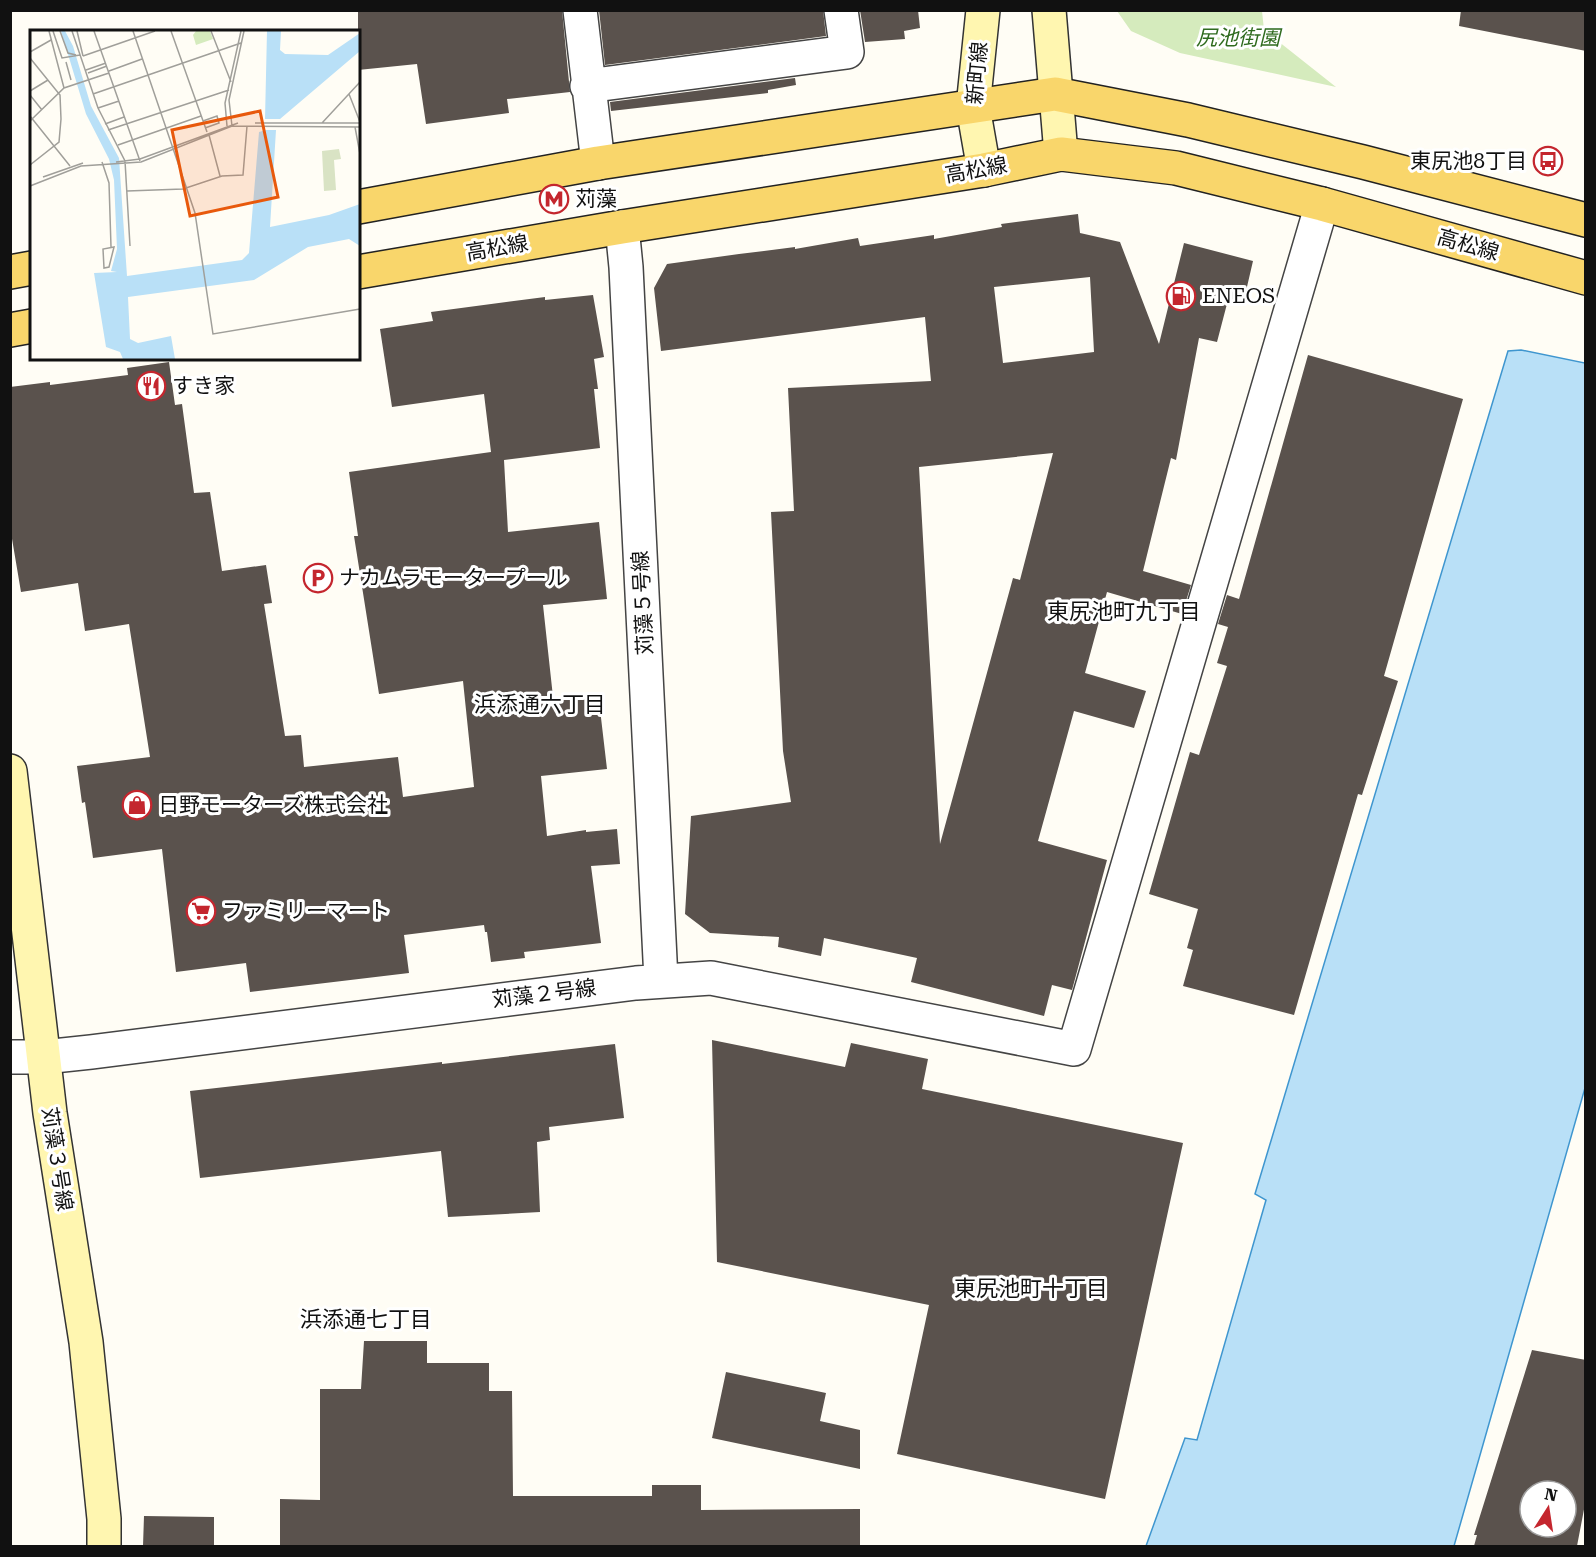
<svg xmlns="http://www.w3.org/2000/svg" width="1596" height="1557" font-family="'Roboto Serif','Noto Sans JP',serif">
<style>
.green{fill:#d5ebbd}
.water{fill:#b9e0f7;stroke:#3f96cf;stroke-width:1.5}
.building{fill:#5a524d;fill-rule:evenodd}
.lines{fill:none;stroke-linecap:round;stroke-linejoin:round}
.street-casing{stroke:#444;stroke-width:36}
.secondary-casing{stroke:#333;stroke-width:36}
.primary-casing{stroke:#222;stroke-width:36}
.street{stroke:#fff;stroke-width:33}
.secondary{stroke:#fff6b0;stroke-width:33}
.primary{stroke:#f9d66b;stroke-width:33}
.labels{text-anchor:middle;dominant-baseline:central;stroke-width:6;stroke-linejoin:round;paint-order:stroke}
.park-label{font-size:21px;font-style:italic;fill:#2f6b1f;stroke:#fff}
.street-label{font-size:21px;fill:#111;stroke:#fff}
.poi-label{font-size:21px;fill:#111;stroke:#fff;text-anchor:start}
.neighbourhood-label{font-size:22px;fill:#111;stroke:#fff}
.inset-road{fill:none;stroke:#a09f9a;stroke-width:1.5}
.view{fill:#e8590c;fill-opacity:0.15;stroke:#e8590c;stroke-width:3}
.inset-edge{fill:none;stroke:#111;stroke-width:3}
</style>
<rect width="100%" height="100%" fill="#fffdf5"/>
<path class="green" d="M 1117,11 L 1262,11 L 1264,30 L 1336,87 L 1180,53 L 1131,31 Z"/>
<path class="water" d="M 1521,350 L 1585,363 L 1585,1088 L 1454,1546 L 1146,1546 L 1185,1438 L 1197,1440 L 1266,1200 L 1255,1194 L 1508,351 Z"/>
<path class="building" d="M 358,10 L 562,10 L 570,92 L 507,99 L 509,113 L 426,124 L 417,64 L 358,70 Z
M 599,10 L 823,10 L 826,36 L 605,65 Z
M 860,10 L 918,10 L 920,28 L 904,31 L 905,39 L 865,42 Z
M 1461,10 L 1586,10 L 1586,51 L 1459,26 Z
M 795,78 L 796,85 L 768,90 L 768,93 L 611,111 L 610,102 Z
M 1078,214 L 1080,233 L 1120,242 L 1159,344 L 1184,243 L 1253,261 L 1243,304 L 1228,300 L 1217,342 L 1199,338 L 1176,460 L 1171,458 L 1143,571 L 1191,585 L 1182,614 L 1107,592 L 1085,673 L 1146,691 L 1134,728 L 1074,711 L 1038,841 L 1107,860 L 1072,990 L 1052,985 L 1044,1016 L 911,982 L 917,958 L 824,938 L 821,956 L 778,947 L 779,937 L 710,933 L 685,914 L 691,816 L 791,802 L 783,751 L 771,512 L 794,511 L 788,388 L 931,381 L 925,317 L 661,351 L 654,288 L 667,264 L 739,254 L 795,247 L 795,249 L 858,238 L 860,246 L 934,235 L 934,239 L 1002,227 L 1001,224 ZM 1090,277 L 1094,352 L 1003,363 L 994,287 ZM 1053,453 L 1020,580 L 1013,578 L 940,844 L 919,467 Z
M 593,295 L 604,357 L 594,359 L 598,389 L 594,389 L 600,448 L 504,460 L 508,532 L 599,522 L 607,599 L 543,605 L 553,697 L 598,692 L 607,769 L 541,776 L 547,836 L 586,830 L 586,832 L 617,829 L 620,864 L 591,866 L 601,943 L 524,952 L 525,958 L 491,962 L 487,932 L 485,932 L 484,925 L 404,935 L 409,973 L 250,992 L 246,963 L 176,972 L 162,849 L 93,858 L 85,802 L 82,803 L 77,766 L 150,757 L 129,624 L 85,631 L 78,583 L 21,592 L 10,527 L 10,387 L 50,382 L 50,385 L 128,375 L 127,368 L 169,362 L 175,405 L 182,404 L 194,493 L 210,492 L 222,571 L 266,565 L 272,603 L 264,604 L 285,736 L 301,735 L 304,767 L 398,757 L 403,797 L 474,787 L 463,681 L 379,694 L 354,536 L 358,536 L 349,472 L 491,452 L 484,394 L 392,407 L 380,329 L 433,321 L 431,312 L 545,297 L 545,300 Z
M 1308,355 L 1463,399 L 1384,676 L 1398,681 L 1362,795 L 1358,794 L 1294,1015 L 1183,986 L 1193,950 L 1187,948 L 1198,909 L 1149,894 L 1190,752 L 1199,755 L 1227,666 L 1217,663 L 1228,627 L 1218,624 L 1227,595 L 1239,599 Z
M 712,1040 L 845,1067 L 851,1043 L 928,1059 L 922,1089 L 1183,1143 L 1105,1499 L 897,1454 L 929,1305 L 717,1262 Z
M 615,1044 L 624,1118 L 549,1127 L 550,1140 L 537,1142 L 540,1212 L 448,1217 L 441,1151 L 200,1178 L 190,1091 L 442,1062 L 442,1064 Z
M 364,1341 L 427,1341 L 427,1363 L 489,1363 L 489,1391 L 512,1391 L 513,1496 L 652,1496 L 652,1485 L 701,1485 L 701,1510 L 860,1509 L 860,1546 L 280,1546 L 280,1499 L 320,1500 L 320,1389 L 361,1389 Z
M 1532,1350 L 1586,1360 L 1586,1499 L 1577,1546 L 1474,1546 L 1477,1535 L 1474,1535 ZM 1530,1491 L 1566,1491 L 1566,1527 L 1530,1527 Z
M 726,1372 L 826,1393 L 820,1421 L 860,1430 L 860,1469 L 712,1438 Z
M 144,1516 L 214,1517 L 214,1546 L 143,1546 Z"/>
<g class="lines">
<g class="street-casing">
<path id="street" d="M 580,10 L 598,163
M 587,86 L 847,52 L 841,10
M 622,227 L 626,267 L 661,980
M 10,1057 L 44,1057 L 91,1052 L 636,983 L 711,978 L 1074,1049 L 1322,204"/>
</g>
<g class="secondary-casing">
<path id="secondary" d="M 983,10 L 973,107 L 984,170
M 1049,10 L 1061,154
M 10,771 L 50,1113 L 86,1342 L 104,1519 L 104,1546"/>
</g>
<g class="primary-casing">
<path id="primary" d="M 358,207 L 598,163 L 1055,94 L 1188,120 L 1363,162 L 1586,220
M 10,272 L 32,268
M 358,272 L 622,227 L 984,170 L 1061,154 L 1176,168 L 1322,204 L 1586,278
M 10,330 L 32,326"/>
</g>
<use href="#street" class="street"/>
<use href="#secondary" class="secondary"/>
<use href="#primary" class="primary"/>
</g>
<defs>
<g id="bus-ring" transform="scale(1.5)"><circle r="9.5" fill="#fff" stroke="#c4262e" stroke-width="1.5"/><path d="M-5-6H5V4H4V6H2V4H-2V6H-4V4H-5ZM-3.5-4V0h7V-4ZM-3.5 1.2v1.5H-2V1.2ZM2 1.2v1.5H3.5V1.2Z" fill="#c4262e"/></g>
<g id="metro-ring" transform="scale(1.5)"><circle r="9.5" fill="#fff" stroke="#c4262e" stroke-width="1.5"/><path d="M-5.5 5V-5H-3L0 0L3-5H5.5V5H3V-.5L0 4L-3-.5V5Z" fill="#c4262e"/></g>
<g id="fuel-ring" transform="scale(1.5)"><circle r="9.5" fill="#fff" stroke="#c4262e" stroke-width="1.5"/><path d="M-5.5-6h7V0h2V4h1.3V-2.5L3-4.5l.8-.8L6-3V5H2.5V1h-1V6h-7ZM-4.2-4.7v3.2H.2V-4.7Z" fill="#c4262e"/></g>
<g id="restaurant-ring" transform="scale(1.5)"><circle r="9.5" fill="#fff" stroke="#c4262e" stroke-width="1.5"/><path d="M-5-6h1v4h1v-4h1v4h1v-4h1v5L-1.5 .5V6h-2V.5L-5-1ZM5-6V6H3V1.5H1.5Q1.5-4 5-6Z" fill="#c4262e"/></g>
<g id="parking-ring" transform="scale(1.5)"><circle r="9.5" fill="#fff" stroke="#c4262e" stroke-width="1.5"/><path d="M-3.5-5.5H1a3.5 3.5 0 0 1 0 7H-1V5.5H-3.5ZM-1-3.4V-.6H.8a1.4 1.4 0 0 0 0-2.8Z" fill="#c4262e"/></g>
<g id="shop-ring" transform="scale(1.5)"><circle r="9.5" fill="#fff" stroke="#c4262e" stroke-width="1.5"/><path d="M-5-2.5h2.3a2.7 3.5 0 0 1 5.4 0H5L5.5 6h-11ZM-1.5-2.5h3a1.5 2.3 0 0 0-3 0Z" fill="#c4262e"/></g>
<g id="supermarket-ring" transform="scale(1.5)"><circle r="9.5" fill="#fff" stroke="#c4262e" stroke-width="1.5"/><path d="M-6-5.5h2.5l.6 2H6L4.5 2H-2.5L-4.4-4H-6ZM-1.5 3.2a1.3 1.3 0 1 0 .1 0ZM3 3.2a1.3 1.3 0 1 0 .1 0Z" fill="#c4262e"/></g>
</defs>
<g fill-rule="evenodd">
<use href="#bus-ring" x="1548" y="161"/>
<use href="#metro-ring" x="554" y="199"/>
<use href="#fuel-ring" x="1181" y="296"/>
<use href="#restaurant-ring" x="151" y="386"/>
<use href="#parking-ring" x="318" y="578"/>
<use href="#shop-ring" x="137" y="805"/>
<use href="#supermarket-ring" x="201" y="911"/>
</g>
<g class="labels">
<g class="park-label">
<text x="1238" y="38">尻池街園</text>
</g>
<g class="street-label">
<text transform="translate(977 73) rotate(-85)">新町線</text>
<text transform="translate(976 170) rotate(-10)">高松線</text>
<text transform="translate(1468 245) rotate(16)">高松線</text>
<text transform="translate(497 248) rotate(-10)">高松線</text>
<text transform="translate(643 603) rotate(-93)">苅藻５号線</text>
<text transform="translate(544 994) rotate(-7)">苅藻２号線</text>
<text transform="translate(57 1159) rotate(81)">苅藻３号線</text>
</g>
<g class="poi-label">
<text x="1527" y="161" text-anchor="end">東尻池8丁目</text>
<text x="575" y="199">苅藻</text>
<text x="1202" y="296">ENEOS</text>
<text x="172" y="386">すき家</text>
<text x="339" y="578">ナカムラモータープール</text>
<text x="158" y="805">日野モーターズ株式会社</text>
<text x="222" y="911">ファミリーマート</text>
</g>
<g class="neighbourhood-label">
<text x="1124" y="611">東尻池町九丁目</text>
<text x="540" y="704">浜添通六丁目</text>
<text x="1031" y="1288">東尻池町十丁目</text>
<text x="366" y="1319">浜添通七丁目</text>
</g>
</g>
<g transform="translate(30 30)">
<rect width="330" height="330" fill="#fffdf5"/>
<path d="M 166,1 L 180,1 L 183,9 L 166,15 L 163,5 Z" fill="#d5ebbd"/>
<path d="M 309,119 L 311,129 L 304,130 L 306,160 L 294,161 L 292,121 Z" fill="#d9e3c4"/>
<path d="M 31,1 L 35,1 L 43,16 L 61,76 L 89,128 L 97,246 L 212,230 L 219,223 L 229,102 L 236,100 L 246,100 L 240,197 L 299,185 L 330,174 L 330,216 L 319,209 L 278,217 L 224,250 L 98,267 L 100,309 L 108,313 L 141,306 L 145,329 L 93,329 L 90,322 L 76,317 L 64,243 L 87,242 L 81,241 L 87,219 L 84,150 L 79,129 L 56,84 ZM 237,1 L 251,1 L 250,20 L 255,24 L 298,25 L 330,3 L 330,21 L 250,89 L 235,89 Z" fill="#b9e0f7"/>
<path class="inset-road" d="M 19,1 L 34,58M 23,1 L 32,28 L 50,25M 30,1 L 38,23 L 46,25M 42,1 L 68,78 L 95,131 L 100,216M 47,1 L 53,26M 64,1 L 110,131M 103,1 L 165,183 L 183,304 L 330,279M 141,1 L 177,102M 181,1 L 201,52M 0,22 L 21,10M 53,26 L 125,1M 0,28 L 30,65 L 31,89 L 29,112 L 0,135M 36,32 L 41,50M 56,40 L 76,33M 79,41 L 112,29M 58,43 L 77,36M 0,61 L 18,50M 63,64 L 211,13M 319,64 L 330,92M 0,65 L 12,80M 68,78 L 89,71M 0,86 L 40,136M 0,91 L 34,58 L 79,43M 173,91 L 187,86 L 189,93 L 175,98M 225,93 L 330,93M 292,93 L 330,52M 75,94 L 94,87M 197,96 L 195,73 L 211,1M 202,96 L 199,70 L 214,1M 325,97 L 330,124M 78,100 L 199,60M 179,105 L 190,146M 88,115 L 171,86M 72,132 L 79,153 L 81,217M 86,132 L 110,129 L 208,93M 13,147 L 53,133M 0,156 L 51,136 L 111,132 L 202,96 L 330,97M 97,161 L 153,159 L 192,146 L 213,145 L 217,96M 84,217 L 79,237 L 74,238 L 73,219 Z"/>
<path class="view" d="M 230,81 L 248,167 L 160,186 L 142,100 Z"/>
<rect width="330" height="330" class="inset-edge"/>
</g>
<rect width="1596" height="1557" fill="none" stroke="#111111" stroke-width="24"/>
<g transform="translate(1548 1509) rotate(12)"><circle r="28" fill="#ffffff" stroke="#a0a0a0" stroke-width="1.5"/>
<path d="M0-4.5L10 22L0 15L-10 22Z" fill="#c4262e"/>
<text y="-9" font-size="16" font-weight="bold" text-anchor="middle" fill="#111111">N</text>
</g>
</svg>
